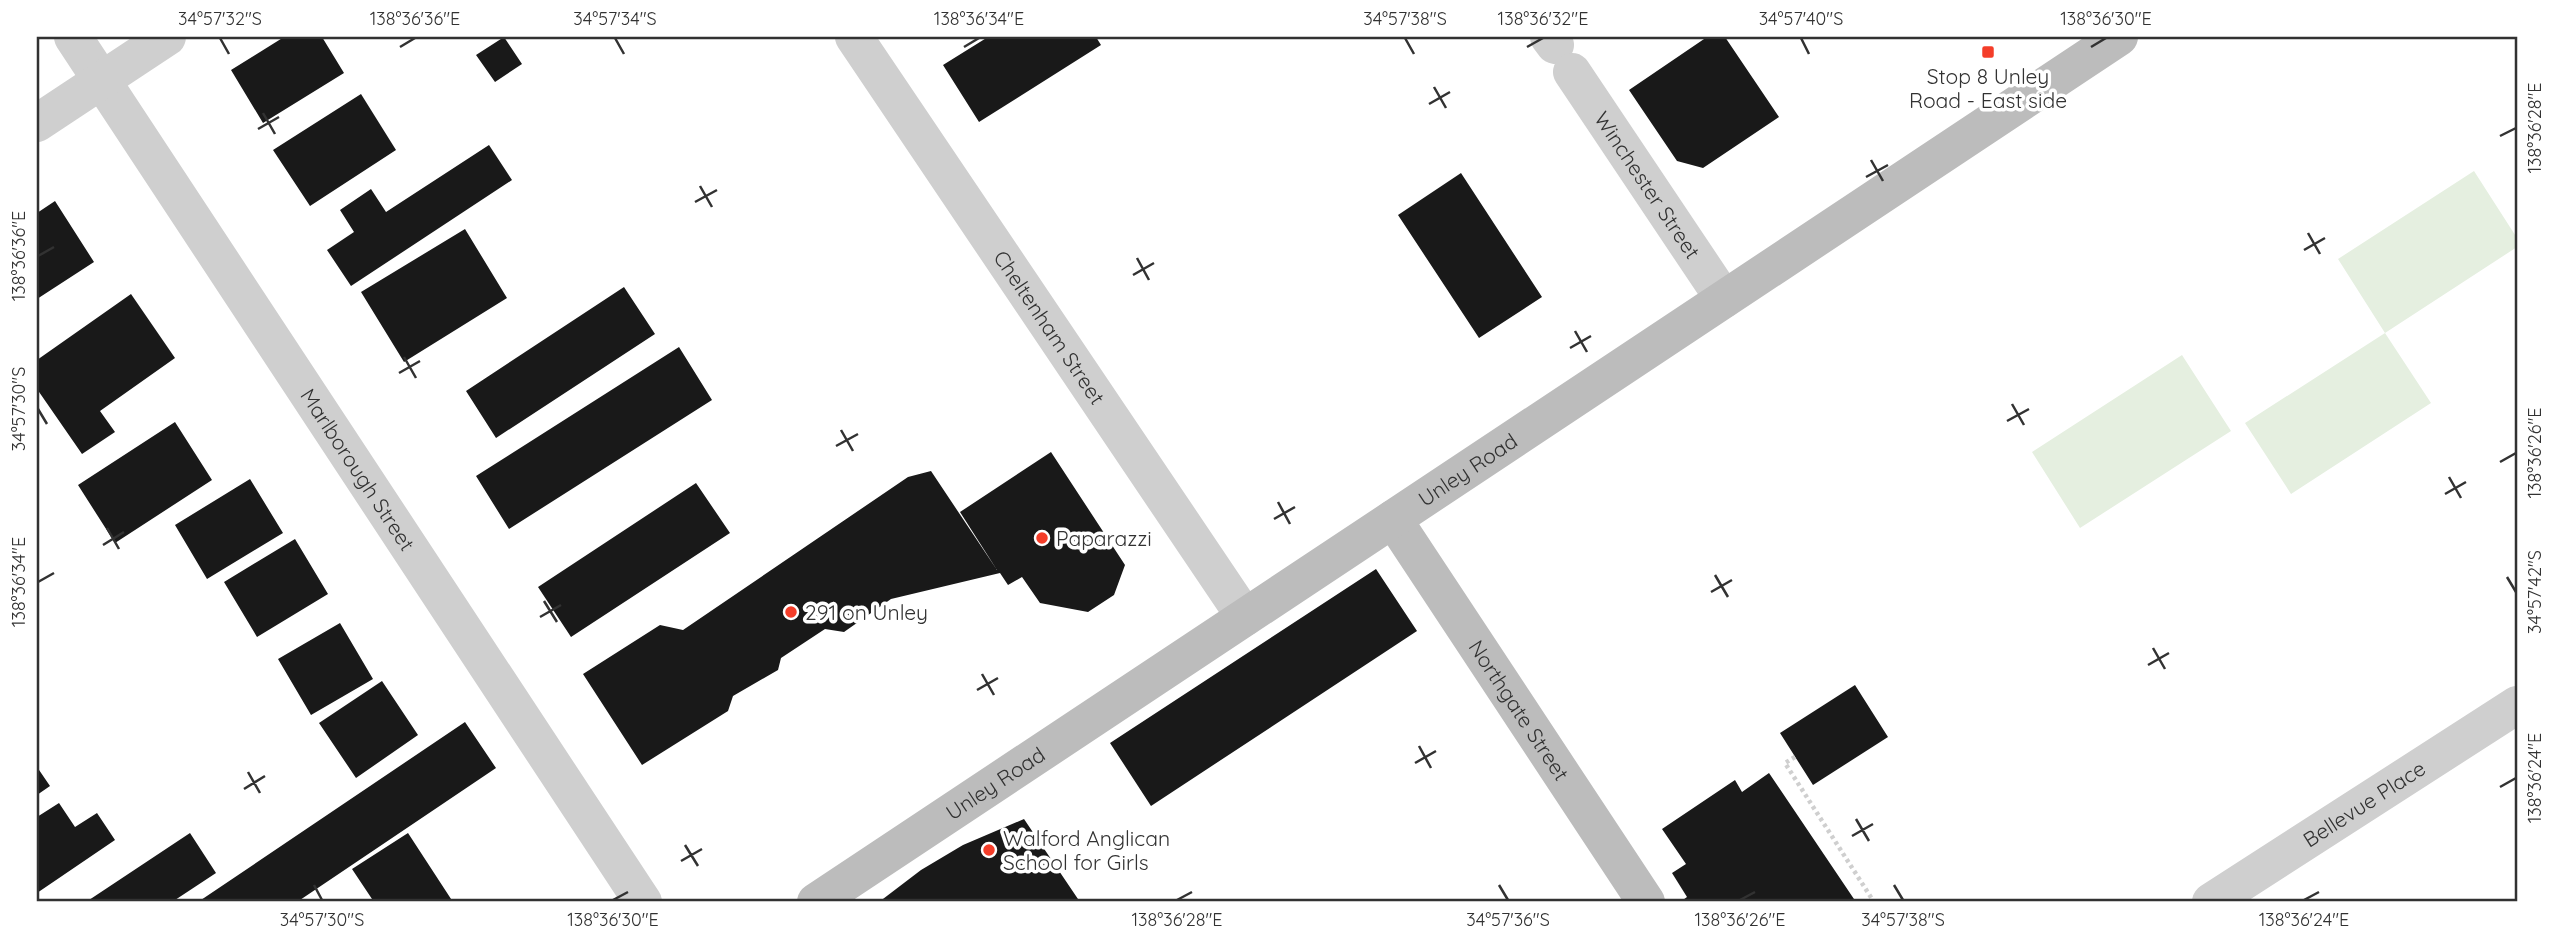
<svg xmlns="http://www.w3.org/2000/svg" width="2554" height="939" font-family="Quicksand,sans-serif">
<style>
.garden{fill:#e5efe0}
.building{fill:#191919}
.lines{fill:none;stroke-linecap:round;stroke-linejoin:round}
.path{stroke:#cfcfcf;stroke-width:4.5;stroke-dasharray:3.5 3.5;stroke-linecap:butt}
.street{stroke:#cfcfcf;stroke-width:38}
.secondary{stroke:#bcbcbc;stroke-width:38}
.ticks{fill:none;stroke:#323232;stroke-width:2.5}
.poi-dot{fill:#f43d29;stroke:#fff;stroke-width:2.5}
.labels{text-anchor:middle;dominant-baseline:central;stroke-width:7;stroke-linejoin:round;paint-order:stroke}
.poi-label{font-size:21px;fill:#323232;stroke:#fff;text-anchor:start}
.street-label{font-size:21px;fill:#323232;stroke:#fff}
.neatline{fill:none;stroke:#323232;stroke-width:2.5}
.ticks-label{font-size:18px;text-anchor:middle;fill:#323232}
</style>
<rect width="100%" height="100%" fill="#fff"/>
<path class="garden" d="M 2474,171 L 2517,238 L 2517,247 L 2385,333 L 2431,403 L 2291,494 L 2245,423 L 2385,333 L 2338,259 Z
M 2182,355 L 2231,431 L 2080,528 L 2032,452 Z"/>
<path class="building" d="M 284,37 L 322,37 L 344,73 L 263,123 L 231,70 Z
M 504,37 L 522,64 L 495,82 L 476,55 Z
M 988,37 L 1096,37 L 1101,45 L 979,122 L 943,65 Z
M 1707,37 L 1725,37 L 1779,117 L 1703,168 L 1677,161 L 1629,90 Z
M 361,94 L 396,150 L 310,206 L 273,150 Z
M 489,145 L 512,180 L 351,286 L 327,250 L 354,232 L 340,210 L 371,189 L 386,212 Z
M 1461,173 L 1542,297 L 1479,338 L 1398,215 Z
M 55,201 L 94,262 L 37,299 L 37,213 Z
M 465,229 L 507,298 L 404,362 L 361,292 Z
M 624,287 L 655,334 L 496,438 L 466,391 Z
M 131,294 L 175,358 L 100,411 L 115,432 L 82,454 L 37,389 L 37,360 Z
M 679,347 L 712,400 L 509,529 L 476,476 Z
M 175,422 L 212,480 L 115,543 L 78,485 Z
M 1051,452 L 1125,565 L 1114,595 L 1088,612 L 1040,603 L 1022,577 L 1008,585 L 1000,573 L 891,599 L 844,632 L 825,629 L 781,658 L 778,670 L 733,696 L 728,711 L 642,765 L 583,674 L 660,625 L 683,630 L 908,477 L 931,471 L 997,570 L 960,512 Z
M 250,479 L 283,533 L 207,579 L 175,525 Z
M 696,483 L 730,533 L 571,637 L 538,587 Z
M 295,539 L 328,594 L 257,637 L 224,582 Z
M 1376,569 L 1417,631 L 1151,806 L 1110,743 Z
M 340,623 L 373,679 L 311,715 L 278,659 Z
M 382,681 L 418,735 L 356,778 L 319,723 Z
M 1855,685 L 1888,737 L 1813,785 L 1780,733 Z
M 465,722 L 496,768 L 297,902 L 198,902 Z
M 37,767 L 50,786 L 37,795 Z
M 1769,773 L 1856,902 L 1680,902 L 1687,897 L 1672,873 L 1686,864 L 1662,829 L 1735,780 L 1742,792 Z
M 59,803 L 75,827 L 97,813 L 115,840 L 37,893 L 37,817 Z
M 1024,819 L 1080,902 L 879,902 L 921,870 L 963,845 Z
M 190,833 L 216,873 L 172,902 L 86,902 Z
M 408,833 L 453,902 L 374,902 L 352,869 Z"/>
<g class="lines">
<path class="path" d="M 1795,757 L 1785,763 L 1874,902"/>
<g class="street">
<path id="s1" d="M 73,37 L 643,902"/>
<path id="s2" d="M 854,37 L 1245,617"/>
<path d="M 1549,37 L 1555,45"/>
<path id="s3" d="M 1572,72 L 1724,299"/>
<path d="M 37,123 L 167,37"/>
<path id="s4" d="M 2211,902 L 2517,705"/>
</g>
<g class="secondary">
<path id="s5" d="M 1393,519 L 1646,902"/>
<path id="s6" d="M 816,902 L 2119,37"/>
</g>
</g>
<path class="ticks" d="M 220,38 L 229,54M 615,38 L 624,54M 1405,38 L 1414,54M 1801,38 L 1809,54M 400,47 L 415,38M 964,47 L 979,38M 1527,47 L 1543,38M 2091,47 L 2106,38M 1434,87 L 1446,108M 1429,104 L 1450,92M 263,113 L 275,134M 258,129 L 279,117M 2500,136 L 2516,128M 1871,160 L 1883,181M 1866,177 L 1888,165M 700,186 L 712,207M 695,202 L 717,190M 2308,233 L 2320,254M 2304,250 L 2325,238M 38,256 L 54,247M 1137,258 L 1149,280M 1133,275 L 1154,263M 1575,331 L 1587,352M 1570,348 L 1591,336M 404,357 L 416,378M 399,373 L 420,361M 2012,404 L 2024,425M 38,409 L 47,424M 2007,421 L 2029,409M 841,430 L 853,451M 836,446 L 858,434M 2500,462 L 2516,453M 2449,477 L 2461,498M 2445,494 L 2466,482M 1278,502 L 1290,524M 1274,519 L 1295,507M 107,528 L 119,549M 103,545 L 124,532M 1715,575 L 1728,597M 2507,577 L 2516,592M 38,582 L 54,573M 1711,592 L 1732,580M 544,601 L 557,622M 540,617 L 561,605M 2153,648 L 2165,669M 2148,665 L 2169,653M 982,674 L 994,695M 977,690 L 998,678M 1419,746 L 1431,768M 1415,763 L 1436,751M 248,772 L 260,793M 2500,787 L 2516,778M 244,789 L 265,776M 1856,819 L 1869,841M 1852,836 L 1873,824M 685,845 L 698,866M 681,861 L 702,849M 314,885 L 322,900M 1499,885 L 1508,900M 1894,885 L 1903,900M 613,900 L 628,892M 1177,900 L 1192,892M 1740,900 L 1755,892M 2304,900 L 2319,892"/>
<g class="poi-dot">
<rect x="1981" y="45" width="14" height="14" rx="3.5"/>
<circle cx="1042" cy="538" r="7"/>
<circle cx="791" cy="612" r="7"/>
<circle cx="989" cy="850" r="7"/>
</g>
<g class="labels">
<g class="poi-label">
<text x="1988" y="76" text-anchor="middle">Stop 8 Unley<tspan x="1988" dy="24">Road - East side</tspan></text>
<text x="1056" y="538">Paparazzi</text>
<text x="805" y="612">291 on Unley</text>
<text x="1003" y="838">Walford Anglican<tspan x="1003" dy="24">School for Girls</tspan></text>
</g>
<g class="street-label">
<text stroke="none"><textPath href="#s3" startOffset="136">Winchester Street</textPath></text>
<text stroke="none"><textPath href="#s2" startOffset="350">Cheltenham Street</textPath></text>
<text stroke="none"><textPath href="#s1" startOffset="518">Marlborough Street</textPath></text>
<text stroke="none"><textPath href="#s6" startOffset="782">Unley Road</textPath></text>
<text stroke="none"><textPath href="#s5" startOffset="229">Northgate Street</textPath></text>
<text stroke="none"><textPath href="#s6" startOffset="215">Unley Road</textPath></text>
<text stroke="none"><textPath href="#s4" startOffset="182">Bellevue Place</textPath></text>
</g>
</g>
<rect width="2554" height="939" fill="none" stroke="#ffffff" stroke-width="77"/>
<rect x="38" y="38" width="2478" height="862" class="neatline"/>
<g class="ticks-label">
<text x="220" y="25">34°57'32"S</text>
<text x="415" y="25">138°36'36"E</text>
<text x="615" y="25">34°57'34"S</text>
<text x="979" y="25">138°36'34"E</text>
<text x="1405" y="25">34°57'38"S</text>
<text x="1543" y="25">138°36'32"E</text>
<text x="1801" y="25">34°57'40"S</text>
<text x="2106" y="25">138°36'30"E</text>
<text transform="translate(2535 128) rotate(-90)" y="6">138°36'28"E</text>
<text transform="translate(19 256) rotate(-90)" y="6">138°36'36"E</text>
<text transform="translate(19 409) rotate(-90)" y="6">34°57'30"S</text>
<text transform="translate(2535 453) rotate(-90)" y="6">138°36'26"E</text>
<text transform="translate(19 582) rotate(-90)" y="6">138°36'34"E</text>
<text transform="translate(2535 592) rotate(-90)" y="6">34°57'42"S</text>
<text transform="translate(2535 778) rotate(-90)" y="6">138°36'24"E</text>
<text x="322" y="926">34°57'30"S</text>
<text x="613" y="926">138°36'30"E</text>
<text x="1177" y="926">138°36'28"E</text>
<text x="1508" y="926">34°57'36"S</text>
<text x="1740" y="926">138°36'26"E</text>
<text x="1903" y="926">34°57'38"S</text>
<text x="2304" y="926">138°36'24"E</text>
</g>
</svg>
